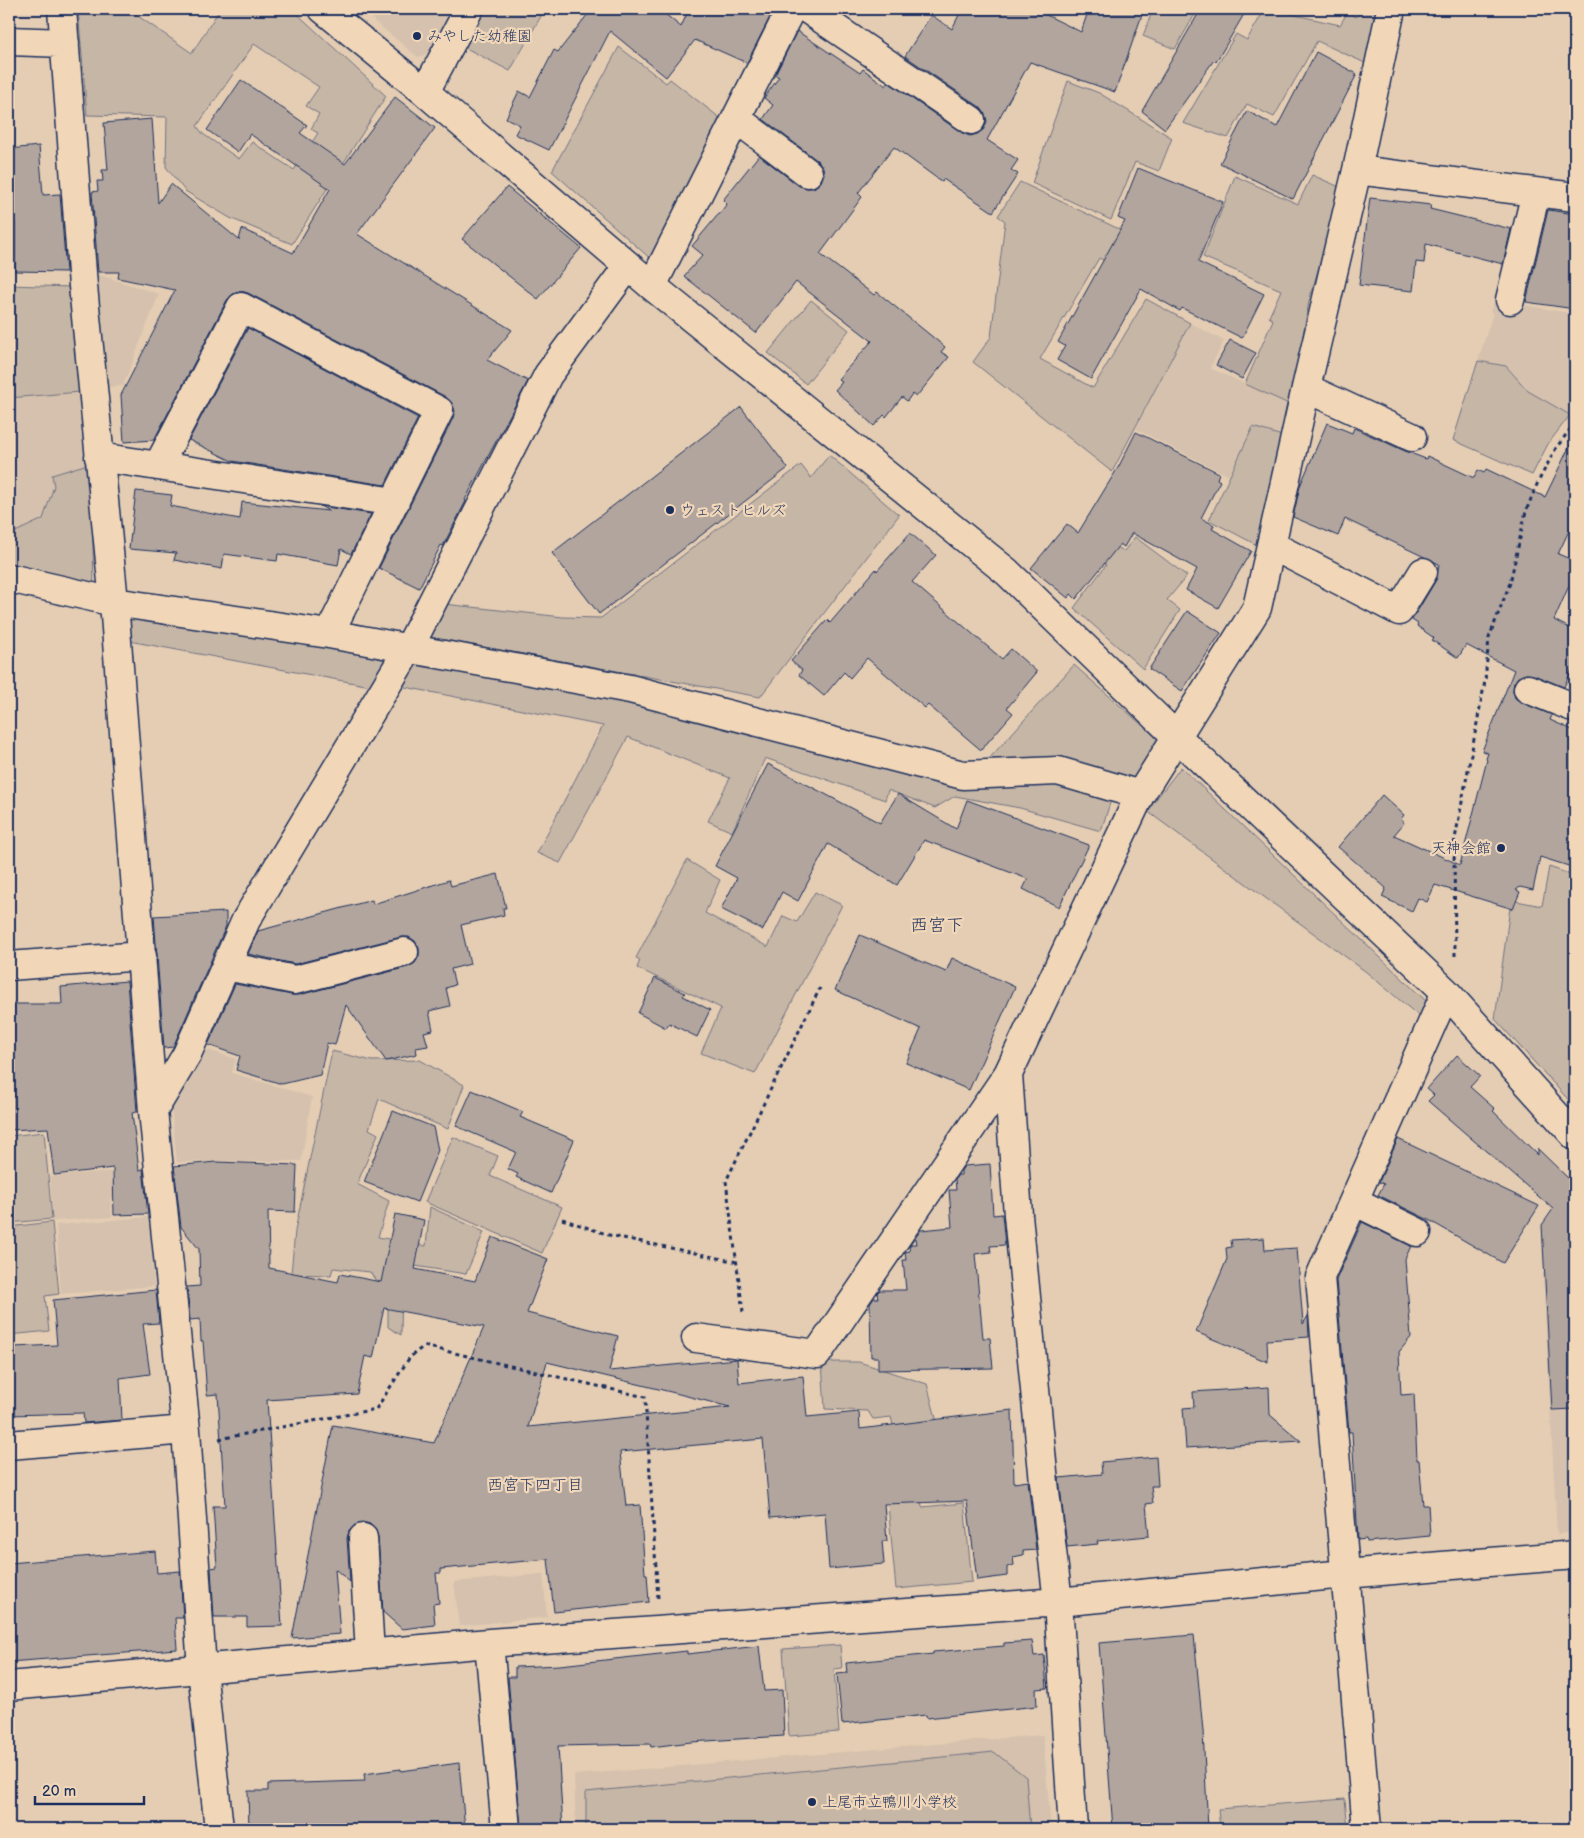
<svg xmlns="http://www.w3.org/2000/svg" width="1584" height="1838" font-family="'Balsamiq Sans','Klee One',sans-serif">
<style>
.built{fill:#d5c1ad}
.green{fill:#c6b6a6;stroke:#707282;fill-rule:evenodd}
.building{fill:#b2a59e;stroke:#1b2f5e;fill-rule:evenodd}
.lines{fill:none;stroke-linecap:round;stroke-linejoin:round}
.minor-casing{stroke:#1b2f5e;stroke-width:31}
.path{stroke:#1b2f5e;stroke-width:3;stroke-dasharray:4 4;stroke-linecap:butt}
.minor{stroke:#f1d7b8;stroke-width:28}
.poi-dot{fill:#1b2f5e;stroke:#f1d7b8;stroke-width:2}
.labels{text-anchor:middle;dominant-baseline:central;stroke-width:4.5;stroke-linejoin:round;paint-order:stroke}
.poi-label{font-size:15px;fill:#1b2f5e;stroke:#f1d7b8;text-anchor:start}
.neighbourhood-label{font-size:16px;fill:#1b2f5e;stroke:#f1d7b8}
.quarter-label{font-size:18px;fill:#1b2f5e;stroke:#f1d7b8}
</style>
<rect width="100%" height="100%" fill="#e4cdb3"/>
<filter id="ink" filterUnits="userSpaceOnUse"><feTurbulence type="fractalNoise" baseFrequency=".02" numOctaves="2"/><feDisplacementMap in="SourceGraphic" scale="10" xChannelSelector="R" yChannelSelector="G"/><feConvolveMatrix kernelMatrix="1 2 1 2 8 2 1 2 1" color-interpolation-filters="sRGB"/></filter>
<g filter="url(#ink)">
<path class="built" d="M 370,9 L 456,9 L 434,52 L 418,57 L 374,21 Z
M 96,274 L 159,294 L 123,386 L 101,387 Z
M 1495,300 L 1575,314 L 1575,408 L 1570,415 L 1528,391 L 1507,366 L 1478,361 L 1493,313 L 1490,312 Z
M 1190,323 L 1224,341 L 1210,368 L 1291,405 L 1282,436 L 1253,427 L 1229,476 L 1136,429 Z
M 80,392 L 91,463 L 54,486 L 43,519 L 9,535 L 9,398 Z
M 202,1048 L 236,1059 L 232,1073 L 312,1097 L 301,1161 L 177,1162 L 171,1106 Z
M 144,1169 L 146,1194 L 110,1198 L 112,1217 L 53,1221 L 50,1176 Z
M 149,1217 L 154,1286 L 61,1294 L 56,1225 Z
M 1543,1273 L 1575,1273 L 1575,1532 L 1557,1534 Z
M 543,1574 L 547,1617 L 459,1626 L 454,1582 Z
M 1043,1735 L 1051,1829 L 576,1829 L 574,1775 Z"/>
<path class="green" d="M 78,9 L 138,9 L 135,14 L 192,53 L 220,9 L 292,9 L 386,96 L 292,244 L 230,218 L 185,191 L 166,167 L 167,117 L 87,115 ZM 254,44 L 319,87 L 306,106 L 319,114 L 311,129 L 318,133 L 294,170 L 252,142 L 239,159 L 203,134 L 197,126 Z
M 481,9 L 545,9 L 510,71 L 462,46 Z
M 1153,9 L 1198,9 L 1175,49 L 1143,36 Z
M 1252,9 L 1283,9 L 1282,12 L 1340,25 L 1347,13 L 1357,17 L 1360,9 L 1383,9 L 1365,63 L 1317,41 L 1274,117 L 1247,104 L 1228,138 L 1183,123 L 1236,34 L 1247,40 L 1262,14 Z
M 619,47 L 666,83 L 670,79 L 720,118 L 653,261 L 552,171 Z
M 1068,81 L 1099,93 L 1172,138 L 1159,171 L 1135,162 L 1111,220 L 1032,183 Z
M 1312,175 L 1342,188 L 1309,301 L 1291,405 L 1245,384 L 1273,320 L 1269,317 L 1281,290 L 1203,257 L 1235,176 L 1298,204 Z
M 1020,182 L 1203,269 L 1111,264 L 1099,258 L 1040,359 L 1093,388 L 1146,299 L 1190,323 L 1112,472 L 973,362 L 991,337 L 1005,221 L 998,216 Z
M 9,285 L 71,287 L 80,392 L 9,398 Z
M 811,300 L 849,330 L 806,384 L 768,353 Z
M 1478,361 L 1506,366 L 1528,391 L 1570,415 L 1548,444 L 1532,475 L 1453,440 Z
M 1253,427 L 1282,436 L 1257,545 L 1209,520 Z
M 829,455 L 899,515 L 760,697 L 429,637 L 444,604 L 563,617 L 601,618 L 801,465 L 811,478 Z
M 91,463 L 94,587 L 9,567 L 9,535 L 43,519 L 54,486 L 52,475 Z
M 1135,537 L 1187,576 L 1167,600 L 1180,610 L 1143,669 L 1074,608 L 1106,565 L 1096,557 L 1113,545 L 1124,551 Z
M 128,612 L 387,654 L 392,661 L 376,687 L 129,641 Z
M 413,658 L 626,696 L 955,784 L 1056,779 L 1111,800 L 1101,831 L 1020,808 L 955,796 L 935,808 L 888,790 L 885,800 L 765,758 L 732,832 L 708,821 L 730,778 L 628,737 L 560,863 L 537,853 L 603,726 L 400,686 Z
M 1074,665 L 1159,740 L 1132,784 L 987,761 Z
M 1181,767 L 1429,1004 L 1420,1017 L 1365,971 L 1147,811 Z
M 687,860 L 720,880 L 705,913 L 768,947 L 783,916 L 797,922 L 815,892 L 842,905 L 755,1074 L 701,1053 L 721,1008 L 637,968 L 640,960 L 636,958 Z
M 1549,867 L 1575,876 L 1575,1107 L 1495,1019 L 1511,900 L 1542,906 Z
M 332,1051 L 372,1061 L 420,1060 L 464,1085 L 448,1129 L 379,1099 L 369,1129 L 378,1134 L 357,1184 L 389,1201 L 378,1237 L 426,1246 L 430,1207 L 484,1232 L 466,1274 L 409,1265 L 402,1278 L 401,1335 L 388,1327 L 388,1299 L 370,1272 L 333,1268 L 331,1275 L 291,1274 L 295,1231 Z
M 44,1132 L 52,1219 L 9,1223 L 9,1136 Z
M 453,1137 L 498,1156 L 490,1176 L 562,1207 L 542,1253 L 425,1202 Z
M 52,1222 L 59,1294 L 45,1296 L 49,1331 L 9,1335 L 9,1227 Z
M 822,1362 L 859,1362 L 927,1384 L 937,1422 L 893,1425 L 891,1417 L 873,1419 L 868,1411 L 825,1409 Z
M 919,1481 L 922,1507 L 964,1503 L 972,1582 L 896,1589 L 886,1483 Z
M 840,1645 L 842,1668 L 834,1669 L 839,1732 L 789,1736 L 783,1649 Z
M 994,1752 L 1026,1777 L 1030,1829 L 586,1829 L 586,1792 Z
M 1345,1799 L 1348,1829 L 1220,1829 L 1218,1809 Z"/>
<path class="building" d="M 582,9 L 659,9 L 681,27 L 689,9 L 774,9 L 747,63 L 695,40 L 666,77 L 610,31 L 549,150 L 515,134 L 520,125 L 506,118 L 519,91 L 530,97 L 554,50 L 558,52 L 588,14 Z
M 962,9 L 1034,9 L 1081,32 L 1089,9 L 1144,9 L 1115,92 L 1030,62 L 987,140 L 1018,160 L 1011,170 L 1018,174 L 993,212 L 943,179 L 942,182 L 894,147 L 858,193 L 862,197 L 820,254 L 874,295 L 877,292 L 945,347 L 941,352 L 949,357 L 916,397 L 912,394 L 907,401 L 902,397 L 886,417 L 884,415 L 874,426 L 835,390 L 842,382 L 838,379 L 872,341 L 796,282 L 756,333 L 684,276 L 703,255 L 692,246 L 727,204 L 723,200 L 759,155 L 799,186 L 807,188 L 814,188 L 821,182 L 824,174 L 823,167 L 818,161 L 763,119 L 773,105 L 764,98 L 779,77 L 775,75 L 797,31 L 860,73 L 863,69 L 886,86 L 888,82 L 962,133 L 970,136 L 977,134 L 984,129 L 987,121 L 985,114 L 980,107 L 905,56 L 931,15 L 952,29 Z
M 1201,9 L 1247,9 L 1216,62 L 1214,60 L 1165,129 L 1142,111 Z
M 1316,52 L 1357,74 L 1293,199 L 1220,163 L 1247,111 L 1277,127 Z
M 241,80 L 307,125 L 300,133 L 345,164 L 395,97 L 435,128 L 357,234 L 512,330 L 487,360 L 528,381 L 465,500 L 466,501 L 443,546 L 441,545 L 419,588 L 379,568 L 453,418 L 455,411 L 452,403 L 446,397 L 248,293 L 241,291 L 233,294 L 227,300 L 154,440 L 124,442 L 121,395 L 175,290 L 118,278 L 119,272 L 98,272 L 92,192 L 98,191 L 97,181 L 103,181 L 102,170 L 108,170 L 104,123 L 152,119 L 158,203 L 171,184 L 239,240 L 242,229 L 293,253 L 330,189 L 250,134 L 238,152 L 207,130 Z
M 39,146 L 43,195 L 60,194 L 66,272 L 15,271 L 15,222 L 9,222 L 9,149 Z
M 1138,168 L 1223,202 L 1198,262 L 1264,294 L 1242,338 L 1182,308 L 1180,311 L 1141,289 L 1091,379 L 1057,360 L 1065,346 L 1058,342 L 1125,221 L 1118,218 Z
M 507,187 L 581,248 L 538,299 L 462,239 Z
M 1370,198 L 1431,205 L 1430,209 L 1511,229 L 1503,264 L 1426,244 L 1424,263 L 1416,262 L 1413,291 L 1359,285 Z
M 1548,210 L 1575,214 L 1575,239 L 1570,273 L 1575,274 L 1575,309 L 1526,302 Z
M 248,328 L 418,418 L 385,485 L 232,461 L 189,440 Z
M 1230,340 L 1256,353 L 1242,379 L 1216,365 Z
M 741,407 L 788,468 L 599,614 L 552,553 Z
M 1327,423 L 1352,433 L 1354,428 L 1405,451 L 1426,459 L 1427,456 L 1474,478 L 1478,470 L 1484,473 L 1486,469 L 1545,497 L 1575,435 L 1575,518 L 1558,554 L 1575,561 L 1575,572 L 1554,620 L 1575,631 L 1575,663 L 1564,687 L 1534,675 L 1526,674 L 1518,677 L 1514,683 L 1513,691 L 1515,698 L 1522,703 L 1552,715 L 1550,720 L 1575,731 L 1575,868 L 1540,857 L 1533,890 L 1520,887 L 1516,890 L 1520,892 L 1513,909 L 1435,885 L 1427,902 L 1418,898 L 1412,911 L 1382,897 L 1386,888 L 1338,847 L 1382,795 L 1404,815 L 1401,819 L 1404,823 L 1394,835 L 1460,865 L 1487,760 L 1486,759 L 1488,753 L 1482,751 L 1514,670 L 1466,645 L 1458,658 L 1432,640 L 1434,638 L 1417,626 L 1418,624 L 1412,620 L 1436,580 L 1439,564 L 1345,519 L 1338,536 L 1293,517 L 1300,486 Z
M 1136,432 L 1219,473 L 1217,479 L 1220,481 L 1201,518 L 1214,525 L 1212,529 L 1251,551 L 1218,608 L 1186,590 L 1197,569 L 1132,533 L 1124,547 L 1120,544 L 1076,599 L 1071,594 L 1068,598 L 1031,568 L 1067,524 L 1078,533 L 1119,466 Z
M 136,491 L 172,495 L 170,506 L 240,519 L 242,502 L 329,511 L 320,506 L 371,514 L 351,554 L 341,549 L 338,565 L 278,554 L 277,561 L 224,554 L 222,569 L 174,560 L 176,553 L 129,549 Z
M 910,533 L 936,555 L 912,582 L 1002,659 L 1011,649 L 1037,672 L 1007,708 L 1013,713 L 981,750 L 928,705 L 925,708 L 867,658 L 850,678 L 844,672 L 824,696 L 799,675 L 802,670 L 791,661 L 827,620 L 830,623 L 876,569 L 877,571 Z
M 1187,611 L 1221,633 L 1182,691 L 1149,669 Z
M 768,764 L 880,823 L 898,794 L 956,829 L 967,800 L 1089,845 L 1059,907 L 1023,889 L 1028,879 L 924,840 L 897,885 L 828,844 L 798,901 L 782,892 L 763,930 L 721,909 L 737,878 L 715,866 Z
M 498,874 L 506,908 L 503,908 L 504,915 L 461,925 L 470,964 L 451,969 L 455,985 L 446,988 L 450,1006 L 429,1011 L 433,1030 L 424,1032 L 428,1046 L 416,1048 L 417,1054 L 386,1061 L 346,1005 L 335,1045 L 327,1043 L 320,1075 L 282,1084 L 236,1070 L 240,1056 L 208,1045 L 235,984 L 292,995 L 299,995 L 408,967 L 415,963 L 419,956 L 419,948 L 415,941 L 409,937 L 401,937 L 295,964 L 248,954 L 258,931 L 372,900 L 373,904 L 449,880 L 451,886 Z
M 226,912 L 226,926 L 173,1047 L 164,1048 L 154,916 Z
M 860,935 L 946,972 L 952,958 L 1015,987 L 969,1090 L 906,1063 L 921,1029 L 835,990 Z
M 655,978 L 685,993 L 683,996 L 710,1010 L 697,1037 L 669,1023 L 666,1028 L 638,1013 Z
M 127,981 L 137,1112 L 132,1113 L 139,1170 L 143,1169 L 148,1214 L 114,1215 L 113,1168 L 54,1175 L 48,1128 L 9,1130 L 9,1004 L 62,1004 L 61,987 Z
M 1457,1055 L 1480,1076 L 1470,1087 L 1495,1109 L 1493,1111 L 1538,1155 L 1538,1149 L 1571,1181 L 1575,1174 L 1575,1409 L 1552,1410 L 1542,1225 L 1553,1209 L 1428,1101 L 1434,1095 L 1427,1089 Z
M 472,1090 L 523,1112 L 520,1117 L 574,1140 L 551,1193 L 516,1177 L 518,1174 L 508,1169 L 516,1152 L 456,1126 Z
M 393,1111 L 433,1127 L 438,1150 L 417,1202 L 364,1182 Z
M 1398,1139 L 1539,1206 L 1503,1263 L 1427,1219 L 1378,1195 L 1384,1184 L 1379,1182 Z
M 216,1162 L 297,1165 L 295,1212 L 268,1211 L 269,1268 L 338,1282 L 340,1274 L 381,1282 L 395,1214 L 424,1220 L 415,1269 L 475,1281 L 492,1237 L 548,1259 L 527,1313 L 618,1336 L 609,1371 L 737,1359 L 739,1383 L 803,1376 L 807,1417 L 859,1412 L 860,1429 L 1012,1410 L 1014,1483 L 1028,1481 L 1036,1550 L 1023,1551 L 1023,1555 L 1013,1557 L 1014,1565 L 1007,1567 L 1007,1576 L 977,1580 L 967,1501 L 884,1504 L 887,1541 L 882,1541 L 884,1564 L 829,1569 L 825,1513 L 770,1518 L 763,1439 L 620,1452 L 626,1506 L 640,1505 L 645,1574 L 647,1574 L 649,1602 L 554,1612 L 548,1559 L 441,1569 L 441,1573 L 436,1573 L 439,1603 L 433,1604 L 435,1625 L 402,1629 L 383,1612 L 378,1537 L 376,1530 L 370,1524 L 362,1522 L 355,1525 L 349,1531 L 347,1538 L 350,1582 L 335,1569 L 340,1634 L 292,1638 L 333,1425 L 434,1443 L 484,1327 L 384,1308 L 373,1358 L 365,1356 L 357,1394 L 267,1400 L 282,1626 L 247,1627 L 247,1617 L 214,1617 L 211,1568 L 217,1567 L 213,1506 L 225,1506 L 218,1394 L 207,1395 L 203,1341 L 201,1341 L 200,1319 L 190,1320 L 187,1287 L 200,1286 L 199,1249 L 181,1227 L 174,1166 ZM 547,1362 L 675,1393 L 730,1407 L 528,1427 Z
M 990,1164 L 993,1215 L 1002,1214 L 1005,1245 L 990,1246 L 991,1252 L 975,1254 L 983,1338 L 990,1338 L 993,1368 L 878,1370 L 878,1357 L 871,1357 L 870,1304 L 874,1298 L 878,1298 L 877,1293 L 880,1290 L 906,1290 L 903,1260 L 906,1260 L 905,1252 L 910,1251 L 909,1247 L 911,1244 L 916,1244 L 915,1238 L 921,1230 L 952,1227 L 949,1190 L 956,1190 L 955,1179 L 958,1175 L 961,1175 L 961,1171 L 964,1166 Z
M 1362,1222 L 1411,1246 L 1405,1259 L 1411,1337 L 1399,1352 L 1401,1395 L 1414,1394 L 1417,1460 L 1419,1460 L 1423,1505 L 1428,1505 L 1430,1536 L 1367,1542 L 1366,1539 L 1358,1540 L 1352,1432 L 1349,1432 L 1336,1280 Z
M 1264,1238 L 1265,1250 L 1297,1248 L 1303,1324 L 1308,1316 L 1309,1337 L 1267,1340 L 1268,1362 L 1196,1332 L 1227,1259 L 1226,1248 L 1232,1247 L 1231,1240 Z
M 156,1290 L 159,1323 L 143,1324 L 150,1374 L 120,1378 L 122,1420 L 84,1423 L 83,1413 L 9,1415 L 9,1352 L 14,1352 L 14,1347 L 57,1345 L 53,1300 Z
M 1269,1387 L 1270,1415 L 1301,1441 L 1186,1448 L 1183,1408 L 1194,1407 L 1193,1392 Z
M 1156,1457 L 1158,1486 L 1151,1486 L 1153,1503 L 1146,1504 L 1149,1536 L 1097,1541 L 1098,1544 L 1067,1547 L 1059,1478 L 1102,1474 L 1101,1462 Z
M 155,1551 L 157,1573 L 180,1571 L 183,1618 L 175,1618 L 177,1649 L 9,1662 L 9,1563 Z
M 1194,1635 L 1203,1731 L 1208,1829 L 1113,1829 L 1099,1643 Z
M 1032,1641 L 1034,1656 L 1044,1655 L 1047,1688 L 1036,1689 L 1037,1706 L 927,1718 L 926,1715 L 842,1724 L 837,1674 L 847,1673 L 846,1663 L 933,1654 L 933,1652 L 1004,1646 L 1004,1643 Z
M 759,1646 L 764,1691 L 782,1690 L 784,1736 L 691,1742 L 651,1747 L 650,1744 L 558,1746 L 563,1829 L 521,1829 L 508,1677 L 515,1677 L 515,1667 L 560,1665 L 687,1651 L 687,1654 Z
M 459,1763 L 465,1829 L 249,1829 L 248,1791 L 268,1791 L 268,1784 L 365,1781 L 364,1774 L 401,1769 L 401,1771 Z"/>
<g class="lines">
<g class="minor-casing">
<path id="minor" d="M 62,9 L 83,286 L 114,602 L 153,1111 L 186,1430 L 202,1669 L 219,1829
M 323,9 L 425,92 L 652,286 L 1007,572 L 1176,736 L 1446,992 L 1575,1136
M 807,9 L 971,120
M 9,41 L 65,43
M 425,92 L 469,9
M 737,119 L 808,173
M 1357,170 L 1575,197
M 652,286 L 791,9
M 1510,300 L 1536,192
M 1306,388 L 1412,437
M 99,457 L 395,502
M 158,466 L 241,307 L 439,411 L 329,634
M 1271,545 L 1399,611 L 1423,572
M 9,578 L 114,602 L 329,634 L 630,689 L 963,775 L 1058,771 L 1140,795
M 1528,689 L 1575,708
M 9,966 L 142,956
M 226,966 L 295,980 L 404,952
M 153,1111 L 187,1054 L 246,920 L 409,648 L 548,375 L 628,266
M 1354,1201 L 1417,1232
M 696,1338 L 817,1354 L 1008,1074
M 9,1445 L 186,1430
M 363,1538 L 370,1653
M 489,1643 L 506,1829
M 9,1686 L 489,1643 L 1058,1602 L 1345,1574 L 1575,1555
M 1073,1829 L 1058,1602 L 1044,1482 L 1018,1215 L 1008,1074 L 1140,795 L 1257,608 L 1306,388 L 1357,170 L 1391,9
M 1367,1829 L 1320,1277 L 1446,992"/>
</g>
<path class="path" d="M 1455,956 L 1454,844 L 1485,681 L 1489,638 L 1510,583 L 1526,511 L 1538,482 L 1556,448 L 1575,423
M 562,1219 L 609,1235 L 737,1262
M 743,1312 L 726,1181 L 820,988
M 219,1439 L 376,1409 L 410,1357 L 424,1346 L 645,1397 L 658,1599"/>
<use href="#minor" class="minor"/>
</g>
</g>
<g class="poi-dot">
<circle cx="417" cy="36" r="5"/>
<circle cx="670" cy="510" r="5"/>
<circle cx="1501" cy="848" r="5"/>
<circle cx="812" cy="1802" r="5"/>
</g>
<g class="labels">
<g class="poi-label">
<text x="427" y="36">みやした幼稚園</text>
<text x="680" y="510">ウェストヒルズ</text>
<text x="1491" y="848" text-anchor="end">天神会館</text>
<text x="822" y="1802">上尾市立鴨川小学校</text>
</g>
<g class="neighbourhood-label">
<text x="535" y="1485">西宮下四丁目</text>
</g>
<g class="quarter-label">
<text x="937" y="925">西宮下</text>
</g>
</g>
<rect width="1584" height="1838" fill="none" stroke="#f1d7b8" stroke-width="30"/>
<rect x="15" y="15" width="1554" height="1808" fill="none" stroke="#1b2f5e" stroke-width="2" filter="url(#ink)"/>
<path d="M35 1796v8h109v-8" fill="none" stroke="#1b2f5e" stroke-width="2.5"/>
<text x="42" y="1796" font-size="15" fill="#1b2f5e" stroke="#f1d7b8" stroke-width="4" paint-order="stroke">20 m</text>
</svg>
